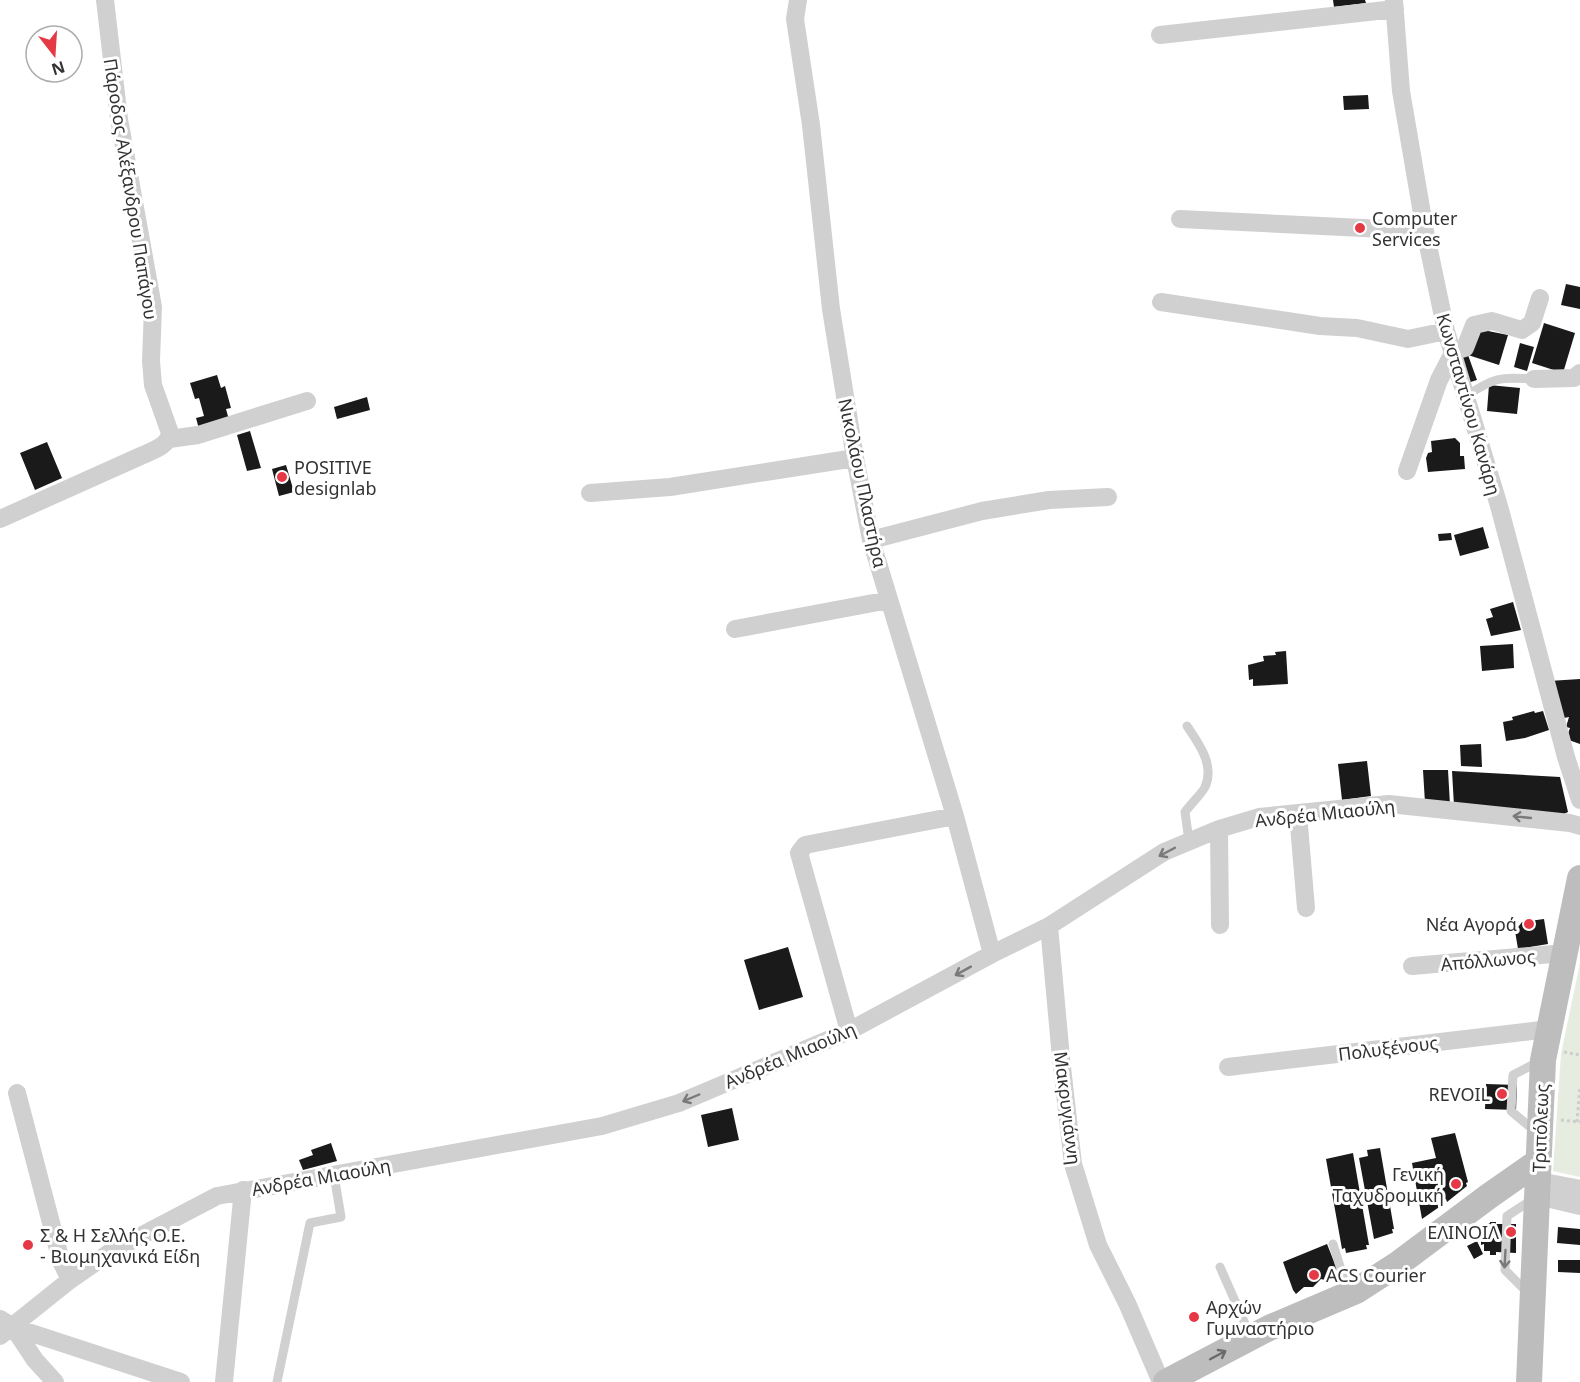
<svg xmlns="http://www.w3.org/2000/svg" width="1580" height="1382" font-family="'Noto Sans',sans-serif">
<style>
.green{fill:#e6ecdf}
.building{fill:#1a1a1a}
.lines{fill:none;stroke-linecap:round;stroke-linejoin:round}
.path{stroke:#cdcdcd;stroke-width:3;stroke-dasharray:3 3;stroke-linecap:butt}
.lane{stroke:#d0d0d0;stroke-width:9}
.street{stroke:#d0d0d0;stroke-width:18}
.secondary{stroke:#bdbdbd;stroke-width:26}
.oneway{stroke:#7a7a7a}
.oneway2{stroke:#6a6a6a}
.poi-dot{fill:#e63946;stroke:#fff;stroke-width:2}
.labels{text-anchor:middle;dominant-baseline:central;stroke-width:6;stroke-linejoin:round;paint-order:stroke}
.street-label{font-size:18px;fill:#333;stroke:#fff}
.poi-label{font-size:18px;fill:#333;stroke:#fff;text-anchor:start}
</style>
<rect width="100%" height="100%" fill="#fff"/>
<path class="green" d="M 1580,963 L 1580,1177 L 1553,1171 L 1561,1054 Z"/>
<path class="building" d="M 1333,0 L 1365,0 L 1366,3 L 1334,7 Z
M 1368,95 L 1369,109 L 1344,110 L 1343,96 Z
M 1566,284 L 1580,287 L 1580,309 L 1561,305 Z
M 1544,323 L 1575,333 L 1563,373 L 1532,363 Z
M 1478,329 L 1508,335 L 1499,365 L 1468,355 Z
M 1520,343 L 1534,347 L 1527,371 L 1514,367 Z
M 1468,355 L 1477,380 L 1464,384 L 1455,358 Z
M 217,375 L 221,388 L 225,386 L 231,408 L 226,409 L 229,420 L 199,429 L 196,418 L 204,416 L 199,398 L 195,399 L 190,383 Z
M 1489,385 L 1520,388 L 1517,414 L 1487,411 Z
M 367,397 L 370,410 L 337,419 L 334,407 Z
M 250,431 L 261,468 L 247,471 L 237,435 Z
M 1455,438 L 1460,443 L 1460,456 L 1464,456 L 1465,469 L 1428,472 L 1426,458 L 1428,453 L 1432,452 L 1431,441 Z
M 47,442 L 62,478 L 35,490 L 20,453 Z
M 286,465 L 294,492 L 279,496 L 272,469 Z
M 1483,527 L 1489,548 L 1460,556 L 1454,535 Z
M 1451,533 L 1452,540 L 1439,541 L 1438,534 Z
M 1513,602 L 1521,630 L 1491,636 L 1486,619 L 1493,617 L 1490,609 Z
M 1513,644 L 1514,668 L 1482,671 L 1480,646 Z
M 1286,651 L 1288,684 L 1253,686 L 1253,679 L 1249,680 L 1248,665 L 1264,661 L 1263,656 L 1276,655 L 1275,652 Z
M 1580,679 L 1580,744 L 1566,739 L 1570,728 L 1566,727 L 1569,717 L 1559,719 L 1549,681 Z
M 1534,711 L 1535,713 L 1543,711 L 1549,730 L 1525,738 L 1506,741 L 1503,722 L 1513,720 L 1512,717 Z
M 1481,744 L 1482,767 L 1461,766 L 1460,745 Z
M 1367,761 L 1371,796 L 1342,800 L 1338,764 Z
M 1423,770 L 1448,770 L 1450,805 L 1425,803 Z
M 1452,771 L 1560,777 L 1568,812 L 1564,814 L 1454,806 Z
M 1544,919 L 1548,944 L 1518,949 L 1515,931 L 1522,922 Z
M 788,947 L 803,997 L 759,1010 L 744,960 Z
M 1486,1084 L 1517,1085 L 1516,1110 L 1485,1109 Z
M 732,1108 L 739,1140 L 708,1147 L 701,1115 Z
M 1455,1133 L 1468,1182 L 1466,1183 L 1467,1186 L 1447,1202 L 1446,1199 L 1444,1200 L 1445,1203 L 1422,1219 L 1412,1163 L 1436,1158 L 1431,1138 Z
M 331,1143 L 337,1161 L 303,1170 L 299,1160 L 313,1155 L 311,1150 Z
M 1380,1148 L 1394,1229 L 1392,1229 L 1393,1233 L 1374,1239 L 1359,1158 L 1368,1156 L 1367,1150 Z
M 1353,1153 L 1369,1245 L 1366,1245 L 1367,1249 L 1346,1253 L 1345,1248 L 1342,1249 L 1326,1159 Z
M 1490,1222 L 1496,1222 L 1496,1224 L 1516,1224 L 1516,1253 L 1496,1252 L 1496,1255 L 1490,1255 L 1490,1251 L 1484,1251 L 1484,1244 L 1481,1245 L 1481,1225 L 1490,1223 Z
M 1558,1227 L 1580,1229 L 1580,1245 L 1557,1243 Z
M 1477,1241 L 1483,1254 L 1474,1259 L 1467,1246 Z
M 1327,1244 L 1337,1269 L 1328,1281 L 1321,1279 L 1313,1287 L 1304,1287 L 1296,1294 L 1293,1290 L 1283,1262 Z
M 1558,1260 L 1580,1260 L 1580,1273 L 1558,1272 Z"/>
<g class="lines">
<path class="path" d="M 1564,1052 L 1580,1055
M 1561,1120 L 1580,1122
M 1577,1122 L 1580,1086"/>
<path class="lane" d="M 1465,397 C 1494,377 1499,377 1534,379
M 1187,726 C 1199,744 1215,765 1205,787 C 1204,791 1189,806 1185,812 L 1189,841
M 1536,1132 L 1511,1111 L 1513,1075 L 1540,1061
M 1333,1244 L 1348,1292
M 1220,1267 L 1250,1335
M 1528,1293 L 1505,1270 L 1507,1216 L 1533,1199
M 277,1382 L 310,1223 L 341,1217 L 334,1175"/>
<path class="street" d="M 798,0 L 795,19 L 811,125 L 831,309 L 855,458 L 871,540 L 955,816 L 992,954
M 1394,0 L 1401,91 L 1425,231 L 1446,331 L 1499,506 L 1566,757 L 1580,800
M 1160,35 L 1395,9
M 1180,219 L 1425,231
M 1161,302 L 1320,326 L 1357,328 L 1408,339 L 1446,331
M 1452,352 L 1465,348 L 1474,325 L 1492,321 L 1522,330 L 1532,323 L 1540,298
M 1534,379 L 1574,378 L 1580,373
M 169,439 L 198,435 L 307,401
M 1407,471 L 1439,380 L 1452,355
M 590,493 L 670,487 L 855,458
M 0,519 L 143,455 C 154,450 168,446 170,433 L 153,385 L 151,361 L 153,307 L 119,119 L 105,0
M 871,540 L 982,511 L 1049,500 L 1108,497
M 735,629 L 889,600
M 1298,814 L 1306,908
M 1219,829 L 1220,925
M 1049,926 L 1061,1058 L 1073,1164 L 1098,1245 L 1127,1303 L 1161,1382
M 1412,966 L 1565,953
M 849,1031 L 799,853 L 805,845 L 955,816
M 1228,1067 L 1549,1029
M 17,1093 L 61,1261 L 70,1280
M 1539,1181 L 1580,1189
M 1538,1196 L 1580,1206
M 0,1319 L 13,1327 L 181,1382
M 13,1327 L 35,1360 L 55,1382
M 0,1336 L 70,1280 L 112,1251 L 217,1196 L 602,1126 L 679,1103 L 849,1031 L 992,954 L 1049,926 L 1164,852 L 1219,829 L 1259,817 L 1389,804 L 1570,823 L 1580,826
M 224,1382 L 243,1190"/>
<path class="secondary" d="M 1166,1382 L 1269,1328 L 1356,1291 L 1398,1264 L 1489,1196 L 1539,1161
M 1529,1382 L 1543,1060 L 1580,878"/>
</g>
<defs><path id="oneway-shaft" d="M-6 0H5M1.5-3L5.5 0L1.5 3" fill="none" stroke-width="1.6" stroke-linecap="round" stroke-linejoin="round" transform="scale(1.5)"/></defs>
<g class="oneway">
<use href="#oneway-shaft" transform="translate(1522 817) rotate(-174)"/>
<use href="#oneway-shaft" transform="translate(1167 852) rotate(152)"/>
<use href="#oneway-shaft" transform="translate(963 971) rotate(151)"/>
<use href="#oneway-shaft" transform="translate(691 1098) rotate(157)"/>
<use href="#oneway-shaft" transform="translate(1505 1259) rotate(93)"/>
</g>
<use class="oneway2" href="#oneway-shaft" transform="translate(1218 1355) rotate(-28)"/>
<g class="poi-dot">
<circle cx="1360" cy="228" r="6"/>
<circle cx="282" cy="477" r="6"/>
<circle cx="1529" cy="924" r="6"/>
<circle cx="1502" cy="1094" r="6"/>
<circle cx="1456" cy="1184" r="6"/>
<circle cx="1511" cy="1232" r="6"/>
<circle cx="28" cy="1245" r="6"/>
<circle cx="1314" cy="1275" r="6"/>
<circle cx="1194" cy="1317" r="6"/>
</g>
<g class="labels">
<g class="street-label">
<text transform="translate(131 189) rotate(81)">Πάροδος Αλέξανδρου Παπάγου</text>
<text transform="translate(1469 404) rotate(74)">Κωνσταντίνου Κανάρη</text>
<text transform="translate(863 483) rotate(78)">Νικολάου Πλαστήρα</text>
<text transform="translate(1325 813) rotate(-6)">Ανδρέα Μιαούλη</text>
<text transform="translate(1488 960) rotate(-5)">Απόλλωνος</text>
<text transform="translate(1388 1048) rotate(-7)">Πολυξένους</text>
<text transform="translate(790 1055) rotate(-23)">Ανδρέα Μιαούλη</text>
<text transform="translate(1068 1108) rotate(83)">Μακρυγιάννη</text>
<text transform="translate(1540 1128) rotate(-88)">Τριπόλεως</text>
<text transform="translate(321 1177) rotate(-10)">Ανδρέα Μιαούλη</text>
</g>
<g class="poi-label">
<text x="1372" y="218">Computer<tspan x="1372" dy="21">Services</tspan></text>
<text x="294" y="467">POSITIVE<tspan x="294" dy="21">designlab</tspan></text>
<text x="1517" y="924" text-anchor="end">Νέα Αγορά</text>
<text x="1490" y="1094" text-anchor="end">REVOIL</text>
<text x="1444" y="1174" text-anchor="end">Γενική<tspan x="1444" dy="21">Ταχυδρομική</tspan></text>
<text x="1499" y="1232" text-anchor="end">ΕΛΙΝΟΙΛ</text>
<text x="40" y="1235">Σ &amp; Η Σελλής Ο.Ε.<tspan x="40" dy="21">- Βιομηχανικά Είδη</tspan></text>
<text x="1326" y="1275">ACS Courier</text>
<text x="1206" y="1307">Αρχών<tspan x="1206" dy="21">Γυμναστήριο</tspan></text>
</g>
</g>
<g transform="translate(54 54) rotate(163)"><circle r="28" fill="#ffffff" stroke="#adadad" stroke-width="1.5"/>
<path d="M0-4.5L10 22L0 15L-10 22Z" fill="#e63946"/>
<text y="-9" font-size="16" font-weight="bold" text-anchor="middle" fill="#333333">N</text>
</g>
</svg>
